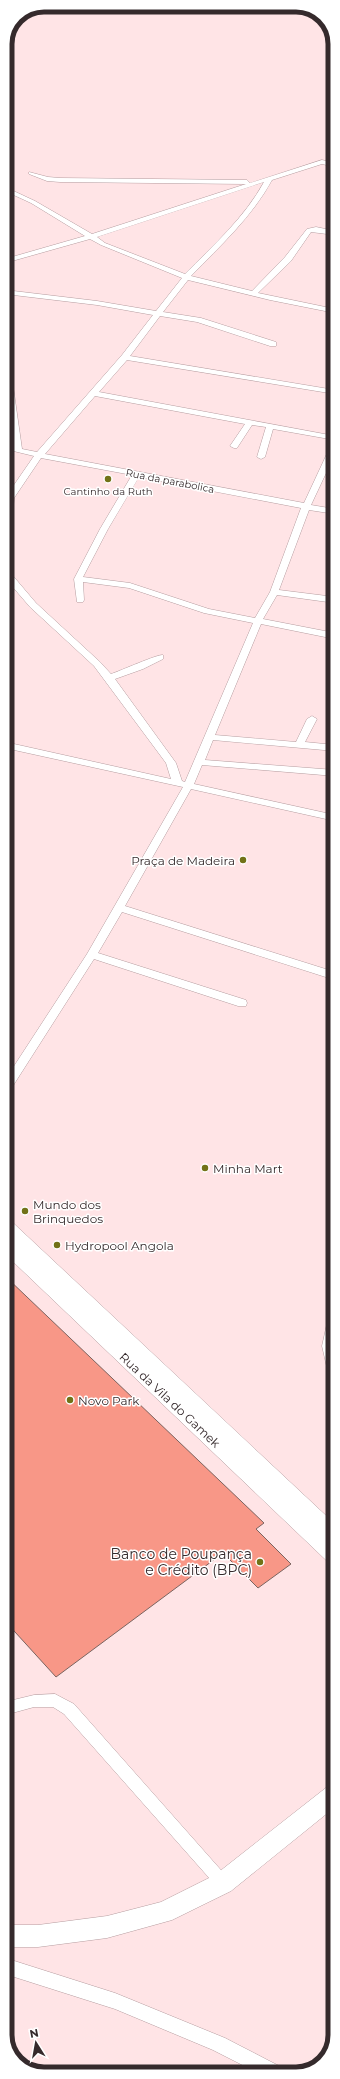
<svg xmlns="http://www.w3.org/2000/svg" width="340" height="2079" font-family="Montserrat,sans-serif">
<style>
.building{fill:#f89787;stroke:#7b6460}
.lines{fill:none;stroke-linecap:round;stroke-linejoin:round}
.street-casing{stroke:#b69da0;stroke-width:1}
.secondary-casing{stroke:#b69da0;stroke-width:1}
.street{fill:#fff;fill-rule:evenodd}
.secondary{fill:#fff;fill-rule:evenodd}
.poi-dot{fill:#717217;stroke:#fff;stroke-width:1.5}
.labels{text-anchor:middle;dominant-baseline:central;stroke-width:3;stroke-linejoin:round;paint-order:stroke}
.far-street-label{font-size:10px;fill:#352a2c;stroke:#fff}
.far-poi-label{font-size:10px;fill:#352a2c;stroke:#fff}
.poi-label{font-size:12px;fill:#352a2c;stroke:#fff;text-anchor:start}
.street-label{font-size:12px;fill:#352a2c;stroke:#fff}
.near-poi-label{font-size:14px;fill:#352a2c;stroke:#fff;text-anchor:end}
.rim{fill:none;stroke:#352a2c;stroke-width:5}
</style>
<rect width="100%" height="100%" fill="#ffe4e6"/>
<path class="building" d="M 5,1276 L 264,1523 L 256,1529 L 291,1564 L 258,1588 L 223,1553 L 56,1677 L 5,1621 Z"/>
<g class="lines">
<g class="street-casing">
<path id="street" d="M 322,160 L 335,163 L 335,167 L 322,164 L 272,180 C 252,217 220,246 191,276 L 252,291 L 285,257 L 307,229 L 316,227 L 335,231 L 335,235 L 311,232 L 291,261 L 258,293 L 335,309 L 335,313 L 270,300 L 188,280 L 163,312 L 201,318 L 276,342 L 276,346 L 270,346 L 197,322 L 160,316 L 130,356 L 335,390 L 335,394 L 127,360 L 99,392 L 335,436 L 335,440 L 273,429 L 265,457 L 261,459 L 257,457 L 266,427 L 252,425 L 237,448 L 234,448 L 230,446 L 245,424 L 95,396 L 45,454 L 304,503 L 331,445 L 335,443 L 335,454 L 311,505 L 335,509 L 335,514 L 309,510 L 279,590 L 335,597 L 335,603 L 277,595 L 263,619 L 335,633 L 335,639 L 261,624 L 215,735 L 296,742 L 307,719 L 312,716 L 317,719 L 305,742 L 335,745 L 335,751 L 213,740 L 205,760 L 335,770 L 335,776 L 202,765 L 194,784 L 335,815 L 335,821 L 191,789 L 125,906 L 335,972 L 335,980 L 122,912 L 98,953 L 246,1000 L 247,1003 L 246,1006 L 238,1006 L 94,959 L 9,1092 L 5,1093 L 5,1080 L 87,954 L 183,787 L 5,748 L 5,742 L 171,779 L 166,763 L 94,666 L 30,607 L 5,578 L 5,569 L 8,570 L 36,603 L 100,662 L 111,674 C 120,671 158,654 163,655 L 163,659 L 143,669 L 115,679 L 176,763 L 182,781 L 185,782 L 253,623 L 204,613 L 129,588 L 83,582 L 84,600 L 83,602 L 77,602 L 74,579 L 100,529 L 132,475 L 41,458 L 14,498 L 9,557 L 5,560 L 5,498 L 34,456 L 5,449 L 5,445 L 14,447 L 5,385 L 5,356 L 9,358 L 22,449 L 37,452 L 122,355 L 153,315 L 97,305 L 5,294 L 5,290 L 97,301 L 156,311 L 182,278 L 101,245 L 90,239 L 5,263 L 5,259 L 85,236 L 31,203 L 5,191 L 5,187 L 35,201 L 92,234 L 246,184 L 60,182 L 47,181 L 29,174 L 29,172 L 48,177 L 60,178 L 247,180 L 250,183 ZM 264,182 C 245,217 213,246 185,274 L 105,243 L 97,237 ZM 139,477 L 301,508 L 270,592 L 255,618 L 209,609 L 130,583 L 83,577 L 108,529 Z
M 5,866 L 10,869 L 13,882 L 10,893 L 5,896 Z
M 335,1310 L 335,1381 L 331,1380 L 329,1376 L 322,1346 L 329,1315 L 331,1312 Z
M 55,1694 L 74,1704 L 228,1878 L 231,1883 L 228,1888 L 223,1890 L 218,1888 L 64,1714 L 53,1707 L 34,1707 L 5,1715 L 5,1702 L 34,1695 Z
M 5,1958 L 115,1993 L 225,2038 L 283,2068 L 285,2074 L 260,2074 L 213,2050 L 115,2009 L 5,1974 Z"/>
</g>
<g class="secondary-casing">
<path id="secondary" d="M 5,1220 L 11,1221 L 335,1524 L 335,1564 L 328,1562 L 5,1254 Z
M 335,1784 L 335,1807 L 231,1891 L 172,1920 L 107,1938 L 38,1947 L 5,1947 L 5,1925 L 38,1925 L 107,1916 L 161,1902 L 215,1875 L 327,1787 Z"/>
</g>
<use href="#street" class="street"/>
<use href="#secondary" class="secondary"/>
</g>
<g class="poi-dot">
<circle cx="108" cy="479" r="4"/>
<circle cx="243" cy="860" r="4"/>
<circle cx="205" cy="1168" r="4"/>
<circle cx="25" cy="1211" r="4"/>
<circle cx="57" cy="1245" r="4"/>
<circle cx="70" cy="1400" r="4"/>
<circle cx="260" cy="1562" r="4"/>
</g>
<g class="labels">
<g class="far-street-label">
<text transform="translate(170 481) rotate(11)">Rua da parabolica</text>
</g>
<g class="far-poi-label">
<text x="108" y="491">Cantinho da Ruth</text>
</g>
<g class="poi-label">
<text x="235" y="860" text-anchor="end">Praça de Madeira</text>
<text x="213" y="1168">Minha Mart</text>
<text x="33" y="1204">Mundo dos<tspan x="33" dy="14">Brinquedos</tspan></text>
<text x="65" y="1245">Hydropool Angola</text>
<text x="78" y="1400">Novo Park</text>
</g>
<g class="street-label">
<text transform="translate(170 1400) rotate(43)">Rua da Vila do Gamek</text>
</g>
<g class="near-poi-label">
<text x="252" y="1554">Banco de Poupança<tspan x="252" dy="16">e Crédito (BPC)</tspan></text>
</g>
</g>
<path d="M0 0H340V2079H0ZM44 12H296A32 32 0 0 1 328 44V2035A32 32 0 0 1 296 2067H44A32 32 0 0 1 12 2035V44A32 32 0 0 1 44 12Z" fill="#fff" fill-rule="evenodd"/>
<path class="rim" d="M44 12H296A32 32 0 0 1 328 44V2035A32 32 0 0 1 296 2067H44A32 32 0 0 1 12 2035V44A32 32 0 0 1 44 12Z"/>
<g transform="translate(36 2043) rotate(349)" stroke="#ffffff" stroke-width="3" paint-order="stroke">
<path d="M0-3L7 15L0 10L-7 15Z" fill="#352a2c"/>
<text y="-6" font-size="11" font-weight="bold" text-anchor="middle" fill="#352a2c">N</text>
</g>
</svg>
